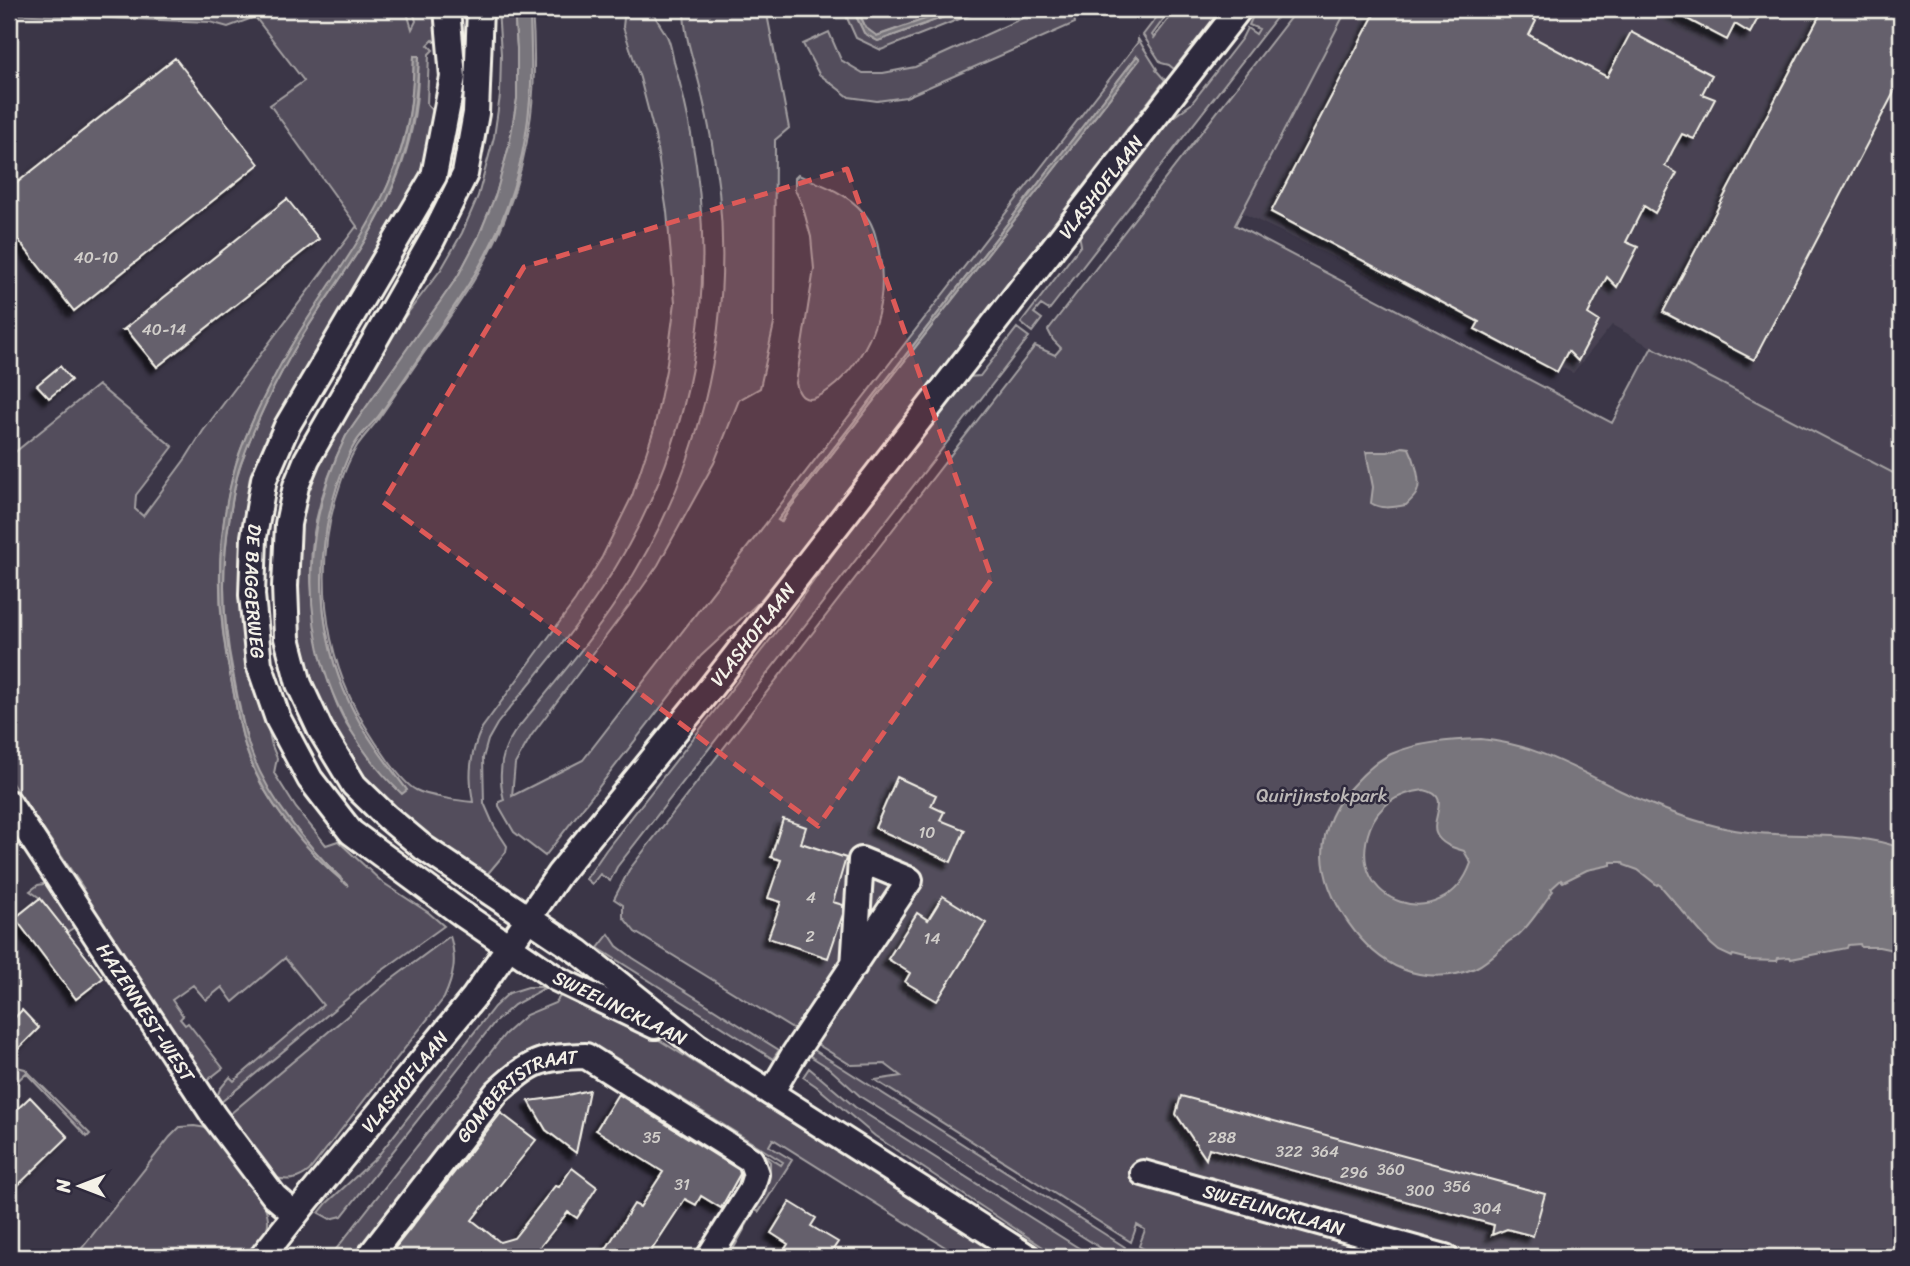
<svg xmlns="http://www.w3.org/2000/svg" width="1910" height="1266" font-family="Sriracha,sans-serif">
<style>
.built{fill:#484352}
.green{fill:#534e5c;stroke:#a4a0a2;stroke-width:2;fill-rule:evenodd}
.water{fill:#78747b;stroke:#aaa6a7;stroke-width:2;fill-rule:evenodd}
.building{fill:#65616c;stroke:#f4f1e8;stroke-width:2;filter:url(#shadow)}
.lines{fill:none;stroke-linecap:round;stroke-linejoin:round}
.minor-casing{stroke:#f4f1e8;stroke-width:30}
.minor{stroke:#2f2a3d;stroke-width:24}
.marked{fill:#de5a58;fill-opacity:0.2;stroke:#de5a58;stroke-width:5;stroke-dasharray:14 9;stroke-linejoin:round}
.labels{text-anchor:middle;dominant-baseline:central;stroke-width:5;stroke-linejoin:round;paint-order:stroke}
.number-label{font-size:16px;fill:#d0cdc9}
.street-label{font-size:19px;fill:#f4f1e8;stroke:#2f2a3d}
.park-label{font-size:19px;fill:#bcb8b7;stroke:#2f2a3d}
</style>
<defs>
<filter id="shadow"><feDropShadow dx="-6" dy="6" stdDeviation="2" flood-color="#0009"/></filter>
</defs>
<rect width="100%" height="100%" fill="#3b3647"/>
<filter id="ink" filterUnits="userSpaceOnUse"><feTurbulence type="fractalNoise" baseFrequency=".0143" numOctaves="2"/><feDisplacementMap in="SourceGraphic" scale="14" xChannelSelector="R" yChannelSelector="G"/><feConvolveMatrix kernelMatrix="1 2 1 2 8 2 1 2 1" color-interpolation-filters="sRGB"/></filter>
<g filter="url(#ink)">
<path class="built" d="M 1341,9 L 1901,9 L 1901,485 L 1755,406 L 1612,325 L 1573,373 L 1226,205 Z"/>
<path class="green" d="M 9,9 L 406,9 L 412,29 L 416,21 L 412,9 L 438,9 L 438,45 L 433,40 L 428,45 L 433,50 L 429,54 L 427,104 L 437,115 L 422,172 L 263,463 L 253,662 L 272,746 L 277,758 L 274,773 L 296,808 L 326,845 L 338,841 L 382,882 L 429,913 L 444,926 L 376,975 L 220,1103 L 215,1102 L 220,1089 L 230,1077 L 234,1081 L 323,1005 L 285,958 L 233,1002 L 222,987 L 206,1000 L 193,985 L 172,1000 L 183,1016 L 180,1019 L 185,1025 L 188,1023 L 223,1068 L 209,1079 L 198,1079 L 9,802 L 9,788 L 53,852 L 84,889 L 11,782 L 9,781 L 9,457 L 98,385 L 173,447 L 136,495 L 135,509 L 143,516 L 186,458 L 203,431 L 356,227 L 359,229 L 270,105 L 304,81 L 255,17 L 228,27 L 210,22 L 9,14 ZM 414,56 L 419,57 C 418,72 418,89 416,104 C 412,137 401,171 387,200 C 359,259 315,309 284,367 C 268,398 252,430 241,463 C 235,480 233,498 230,515 C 221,568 222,619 233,672 C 238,698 242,724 250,750 C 264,795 307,845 341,878 C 302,843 264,803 247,752 C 239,729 236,703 231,679 C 215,608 216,535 236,464 C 246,430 265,395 282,363 C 303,322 332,285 356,247 C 384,201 407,147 412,93 C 414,81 413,69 414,56 Z
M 498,9 L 514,9 L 517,48 L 517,99 L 509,146 L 496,194 L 478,238 L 458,276 L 346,436 C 326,477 311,523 311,569 C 310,590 315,612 318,632 C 322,662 334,708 352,732 C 366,751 390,772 407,790 C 386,762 364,734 349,702 C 317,633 314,557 337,485 C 342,471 347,455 356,442 C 362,431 373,423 380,414 C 398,388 416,361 434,335 C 459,300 485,262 502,222 C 519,178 529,130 531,83 C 532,58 530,33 530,9 L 532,9 C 538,84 532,150 504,221 C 487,264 461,301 434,339 C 414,366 396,394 377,421 C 370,430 363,437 357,446 C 350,458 344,472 340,485 C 313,563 322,653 364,724 C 373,739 401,783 416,790 C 427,796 460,801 473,802 C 468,775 470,753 482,728 L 575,601 L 602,557 L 632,496 L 654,429 L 666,370 L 675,302 L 667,212 L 655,136 L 640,78 L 623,27 L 625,9 L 652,9 C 655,19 662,27 667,36 C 671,44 672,54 674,62 C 681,86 687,110 691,134 C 721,293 692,455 601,590 C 570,637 532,680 497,724 L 488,740 L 483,758 L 484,803 L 494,826 L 507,846 L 506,852 L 485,877 L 474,872 L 381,801 L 346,756 L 309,678 L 299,640 L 293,560 L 308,481 L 369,364 L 442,268 L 462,233 L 478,196 L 494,137 L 500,96 L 501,54 Z
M 684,9 L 766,9 L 789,128 L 775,140 L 774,324 L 760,388 L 739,400 L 714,463 L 658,565 L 637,595 L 531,736 L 515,764 L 512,796 L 583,760 L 1138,42 L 1138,39 L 1157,69 L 1156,70 L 1165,80 L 794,560 L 758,603 L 701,656 L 545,856 L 514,832 L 499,806 L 499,802 L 504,800 C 498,776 500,753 514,733 C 549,689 587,646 618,599 C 698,479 734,334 719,191 C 715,157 709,124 701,91 C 695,64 684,37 684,9 ZM 1137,56 L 1140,59 L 790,508 L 782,522 L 778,520 Z
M 843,9 L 853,9 C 859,23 863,35 878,41 L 966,9 L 985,9 L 881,50 L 856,38 Z
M 857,9 L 954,9 L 876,36 L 866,28 Z
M 1042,9 L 1073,9 L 1075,23 L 906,97 L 877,101 L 849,97 L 819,74 L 803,44 L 829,32 L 841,60 L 863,73 L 883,73 L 915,67 Z
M 1163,9 L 1171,9 L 1152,35 L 1154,38 L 1176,9 L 1221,9 L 1174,69 L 1169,65 L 1161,63 L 1143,35 Z
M 1256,9 L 1283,9 L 1049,310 L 1041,305 L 1034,313 L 1042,319 L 1032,332 L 1021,323 L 1081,245 L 1079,234 L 1165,123 L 1191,104 L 1242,38 L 1247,28 L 1256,34 L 1259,29 L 1249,25 Z
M 1297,9 L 1347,9 L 1235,225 L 1612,423 L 1652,347 L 1901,477 L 1901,1257 L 1157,1257 L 1139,1246 L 1145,1230 L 1137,1225 L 1131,1242 L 875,1080 L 901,1076 L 885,1064 L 851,1065 L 635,932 L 623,917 L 623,905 L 614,899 L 629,870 L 1035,346 L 1055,355 L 1061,348 L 1053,340 L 1048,330 Z
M 798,175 C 821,184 847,193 863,212 C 874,224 876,237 879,252 C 889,302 873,350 836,384 C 822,396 802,411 796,383 L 814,269 L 811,237 L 802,204 L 795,190 L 795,178 Z
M 1017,328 L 1029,337 L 617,867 L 610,881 L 600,874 L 592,884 L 586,879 L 606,850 L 787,618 L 869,504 L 968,377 L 980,376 Z
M 49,883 L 78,925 L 67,932 L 40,898 L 30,891 L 38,885 Z
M 609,934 L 617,946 L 633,958 L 779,1050 L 773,1059 L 598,948 Z
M 450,936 C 457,959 454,976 444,998 L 309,1171 C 298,1180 289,1181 275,1178 L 229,1117 L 230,1114 L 388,982 Z
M 528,987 L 541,987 L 543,989 L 514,1005 L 494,1023 L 342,1216 L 330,1219 L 319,1213 L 327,1203 L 377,1157 L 494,1007 L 509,993 Z
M 565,990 L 616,1013 L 1006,1257 L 961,1257 L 773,1139 L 769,1146 L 792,1160 L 759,1212 L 755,1210 L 731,1253 L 726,1249 L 727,1247 L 770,1175 L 770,1162 L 761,1152 L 781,1165 L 783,1162 L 610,1054 C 570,1034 534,1042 501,1070 L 407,1187 L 409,1189 L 406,1192 L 404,1191 L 352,1257 L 330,1257 L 505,1034 L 526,1015 L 555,1003 Z
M 811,1048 L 1125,1247 L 1121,1255 L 1115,1257 L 861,1097 L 829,1068 L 807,1054 Z
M 9,1065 L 25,1069 L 90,1134 L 87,1137 L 26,1073 L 9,1089 Z
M 809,1068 L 855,1107 L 1093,1257 L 1058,1257 L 875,1136 L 816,1086 L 803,1077 Z
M 194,1126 L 213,1129 C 228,1151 271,1199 268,1224 C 266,1237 257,1247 249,1257 L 75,1257 L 170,1137 L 180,1127 Z"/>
<path class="water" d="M 514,9 L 530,9 C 530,33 532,58 531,83 C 529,130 519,178 501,222 C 484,264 457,303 431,340 C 414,364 397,390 380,414 C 373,424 362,432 356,442 C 347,455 342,471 337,486 C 314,557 317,634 349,702 C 364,734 386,762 407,790 L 402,794 C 302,700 287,556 346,436 L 458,276 L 478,238 L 496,194 L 509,146 L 517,99 L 517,48 Z
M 853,9 L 857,9 L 866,28 L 877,36 L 954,9 L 966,9 L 878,41 L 864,33 Z
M 414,56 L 419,56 C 416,109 410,151 387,200 C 359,259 315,309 285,366 C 268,397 253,430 241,463 C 235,479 233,497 230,514 C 221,568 222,619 232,672 C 238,699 242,728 252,754 C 272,805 310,848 348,886 C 307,852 264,802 247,751 C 240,731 237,710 233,689 C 216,614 214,539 236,464 C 247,429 265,394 282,362 C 320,291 377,229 401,150 C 411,120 413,88 414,56 Z
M 1137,56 L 1140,59 L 790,508 L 781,522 L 778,520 Z
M 1402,447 L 1409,448 C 1414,458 1422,482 1417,492 C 1415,497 1410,501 1406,505 C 1393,507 1382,510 1371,503 L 1373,487 L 1366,452 L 1388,452 Z
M 1481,739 C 1534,744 1574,768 1621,791 C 1651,805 1683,818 1716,826 C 1776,842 1841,827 1901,848 L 1901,949 L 1898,949 L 1898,951 L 1879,947 L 1861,947 L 1860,944 L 1848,945 L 1847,948 L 1791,959 L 1790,957 L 1778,958 L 1777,961 L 1745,960 L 1745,958 L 1733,955 L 1732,957 L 1719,951 L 1711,944 L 1659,884 L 1657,885 L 1638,870 L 1624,865 L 1623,862 L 1611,862 L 1611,865 L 1587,870 L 1563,882 L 1561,880 L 1551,889 L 1553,891 C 1541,906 1531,925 1516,937 C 1513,939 1510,940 1508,942 C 1498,951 1488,962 1475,968 C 1453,978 1424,978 1402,969 C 1362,953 1324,898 1323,855 C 1323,828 1335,803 1354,784 C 1364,773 1378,760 1391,754 C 1418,742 1452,740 1481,739 ZM 1424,790 C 1453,796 1430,817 1436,833 C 1440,844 1454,848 1464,851 L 1471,863 C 1445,937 1342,904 1370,828 C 1379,804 1399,793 1424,790 Z"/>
<path class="building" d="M 1377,9 L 1539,9 L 1533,19 L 1536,21 L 1529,35 L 1607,77 L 1631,32 L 1712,75 L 1702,94 L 1715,99 L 1694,139 L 1682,134 L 1673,150 L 1665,166 L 1677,173 L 1655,213 L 1644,206 L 1626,242 L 1638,247 L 1617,287 L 1607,277 L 1596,298 L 1588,314 L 1599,321 L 1578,361 L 1568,351 L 1557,372 L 1475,329 L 1479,322 L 1271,212 Z
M 1668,9 L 1763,9 L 1750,33 L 1735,24 L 1727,40 Z
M 1823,9 L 1901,9 L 1901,79 L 1754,360 L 1663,312 Z
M 175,58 L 259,164 L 74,311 L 9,228 L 9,189 Z
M 287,199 L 319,239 L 157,367 L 127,330 L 123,330 Z
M 60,366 L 71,380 L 49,398 L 37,385 Z
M 897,777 L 936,795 L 931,806 L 944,812 L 940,820 L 965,830 L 951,862 L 875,828 Z
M 783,819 L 806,827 L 801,843 L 846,858 L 833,902 L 843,905 L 843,914 L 828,958 L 768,938 L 781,902 L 768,898 L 781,860 L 771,857 Z
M 943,896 L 986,923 L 937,1001 L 905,982 L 910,973 L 888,959 L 917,913 L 928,920 Z
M 40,898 L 103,978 L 76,999 L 15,918 Z
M 22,1010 L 39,1028 L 9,1058 L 9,1024 Z
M 589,1090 L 576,1153 L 546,1130 L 529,1101 L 559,1097 Z
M 618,1094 L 739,1170 L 740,1174 L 721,1208 L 701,1196 L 696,1205 L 685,1199 L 647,1257 L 601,1257 L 634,1204 L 640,1207 L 663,1172 L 596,1130 Z
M 1181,1096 L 1545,1194 L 1533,1236 L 1507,1229 L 1492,1235 L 1494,1225 L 1209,1148 L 1206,1159 L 1176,1114 Z
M 30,1097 L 68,1137 L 9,1194 L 9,1117 Z
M 501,1113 L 536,1140 L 472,1220 L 500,1242 L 514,1238 L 555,1186 L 559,1187 L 572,1168 L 597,1187 L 577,1218 L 568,1212 L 532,1257 L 388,1257 Z
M 790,1202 L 816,1218 L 811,1226 L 838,1242 L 828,1257 L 780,1257 L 788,1244 L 771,1233 Z"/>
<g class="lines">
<g class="minor-casing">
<g id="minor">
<path id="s1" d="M 447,9 L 453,77 L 434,176 L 287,426 L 264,479 L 254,537 L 252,595 L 259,664 L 278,719 L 310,779 L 351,832 L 462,914 L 557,979 L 655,1026"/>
<path d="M 480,9 L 476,113 L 465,174 L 432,240 L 307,459 L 296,486 L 288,524 L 285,586 L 287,638 L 299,684 L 320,729 L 354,785 L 387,817 L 424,848 L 579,952 L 697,1046 L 1028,1257"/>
<path id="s2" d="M 9,803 L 214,1116 L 274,1196 L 295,1214"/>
<path d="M 771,1093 L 794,1054 L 910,880 L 861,860 L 854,966"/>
<path id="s3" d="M 1143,1173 L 1445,1257"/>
<path id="s4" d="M 262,1257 L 303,1205 L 474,997 L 559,874 L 712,686 L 1239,9"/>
<path id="s5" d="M 369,1257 L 497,1092 C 531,1061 540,1057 586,1056 L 751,1160 L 756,1174 L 751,1190 L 709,1257"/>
</g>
</g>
<use href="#minor" class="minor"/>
</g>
</g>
<path class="marked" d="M 847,169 L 992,579 L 818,826 L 383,502 L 524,267 Z"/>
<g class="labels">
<g class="number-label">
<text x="96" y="257">40-10</text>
<text x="164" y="329">40-14</text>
<text x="927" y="832">10</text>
<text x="811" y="897">4</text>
<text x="810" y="936">2</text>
<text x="932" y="938">14</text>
<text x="652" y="1137">35</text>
<text x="1222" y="1137">288</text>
<text x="1289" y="1151">322</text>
<text x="1325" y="1151">364</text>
<text x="1391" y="1169">360</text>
<text x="1354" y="1172">296</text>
<text x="682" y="1184">31</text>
<text x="1457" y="1186">356</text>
<text x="1420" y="1190">300</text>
<text x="1487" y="1208">304</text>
</g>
<g class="street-label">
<text stroke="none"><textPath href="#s4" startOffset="1360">VLASHOFLAAN</textPath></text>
<text stroke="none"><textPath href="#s1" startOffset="630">DE BAGGERWEG</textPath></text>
<text stroke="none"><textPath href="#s4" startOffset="793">VLASHOFLAAN</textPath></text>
<text transform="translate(620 1008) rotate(26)">SWEELINCKLAAN</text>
<text stroke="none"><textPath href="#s2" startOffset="250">HAZENNEST-WEST</textPath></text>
<text stroke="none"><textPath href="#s4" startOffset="226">VLASHOFLAAN</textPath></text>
<text stroke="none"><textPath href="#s5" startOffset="224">GOMBERTSTRAAT</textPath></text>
<text stroke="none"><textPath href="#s3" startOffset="136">SWEELINCKLAAN</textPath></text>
</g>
<g class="park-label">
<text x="1322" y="795">Quirijnstokpark</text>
</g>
</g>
<rect width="1910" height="1266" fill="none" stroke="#2f2a3d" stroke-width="35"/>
<rect x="18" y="18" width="1875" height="1231" fill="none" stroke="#f4f1e8" stroke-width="2.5" filter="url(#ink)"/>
<g transform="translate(80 1186) rotate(270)" stroke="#2f2a3d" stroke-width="5" paint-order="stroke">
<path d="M0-5L12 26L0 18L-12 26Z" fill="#f4f1e8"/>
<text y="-10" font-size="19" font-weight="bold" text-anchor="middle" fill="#f4f1e8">N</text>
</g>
</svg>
